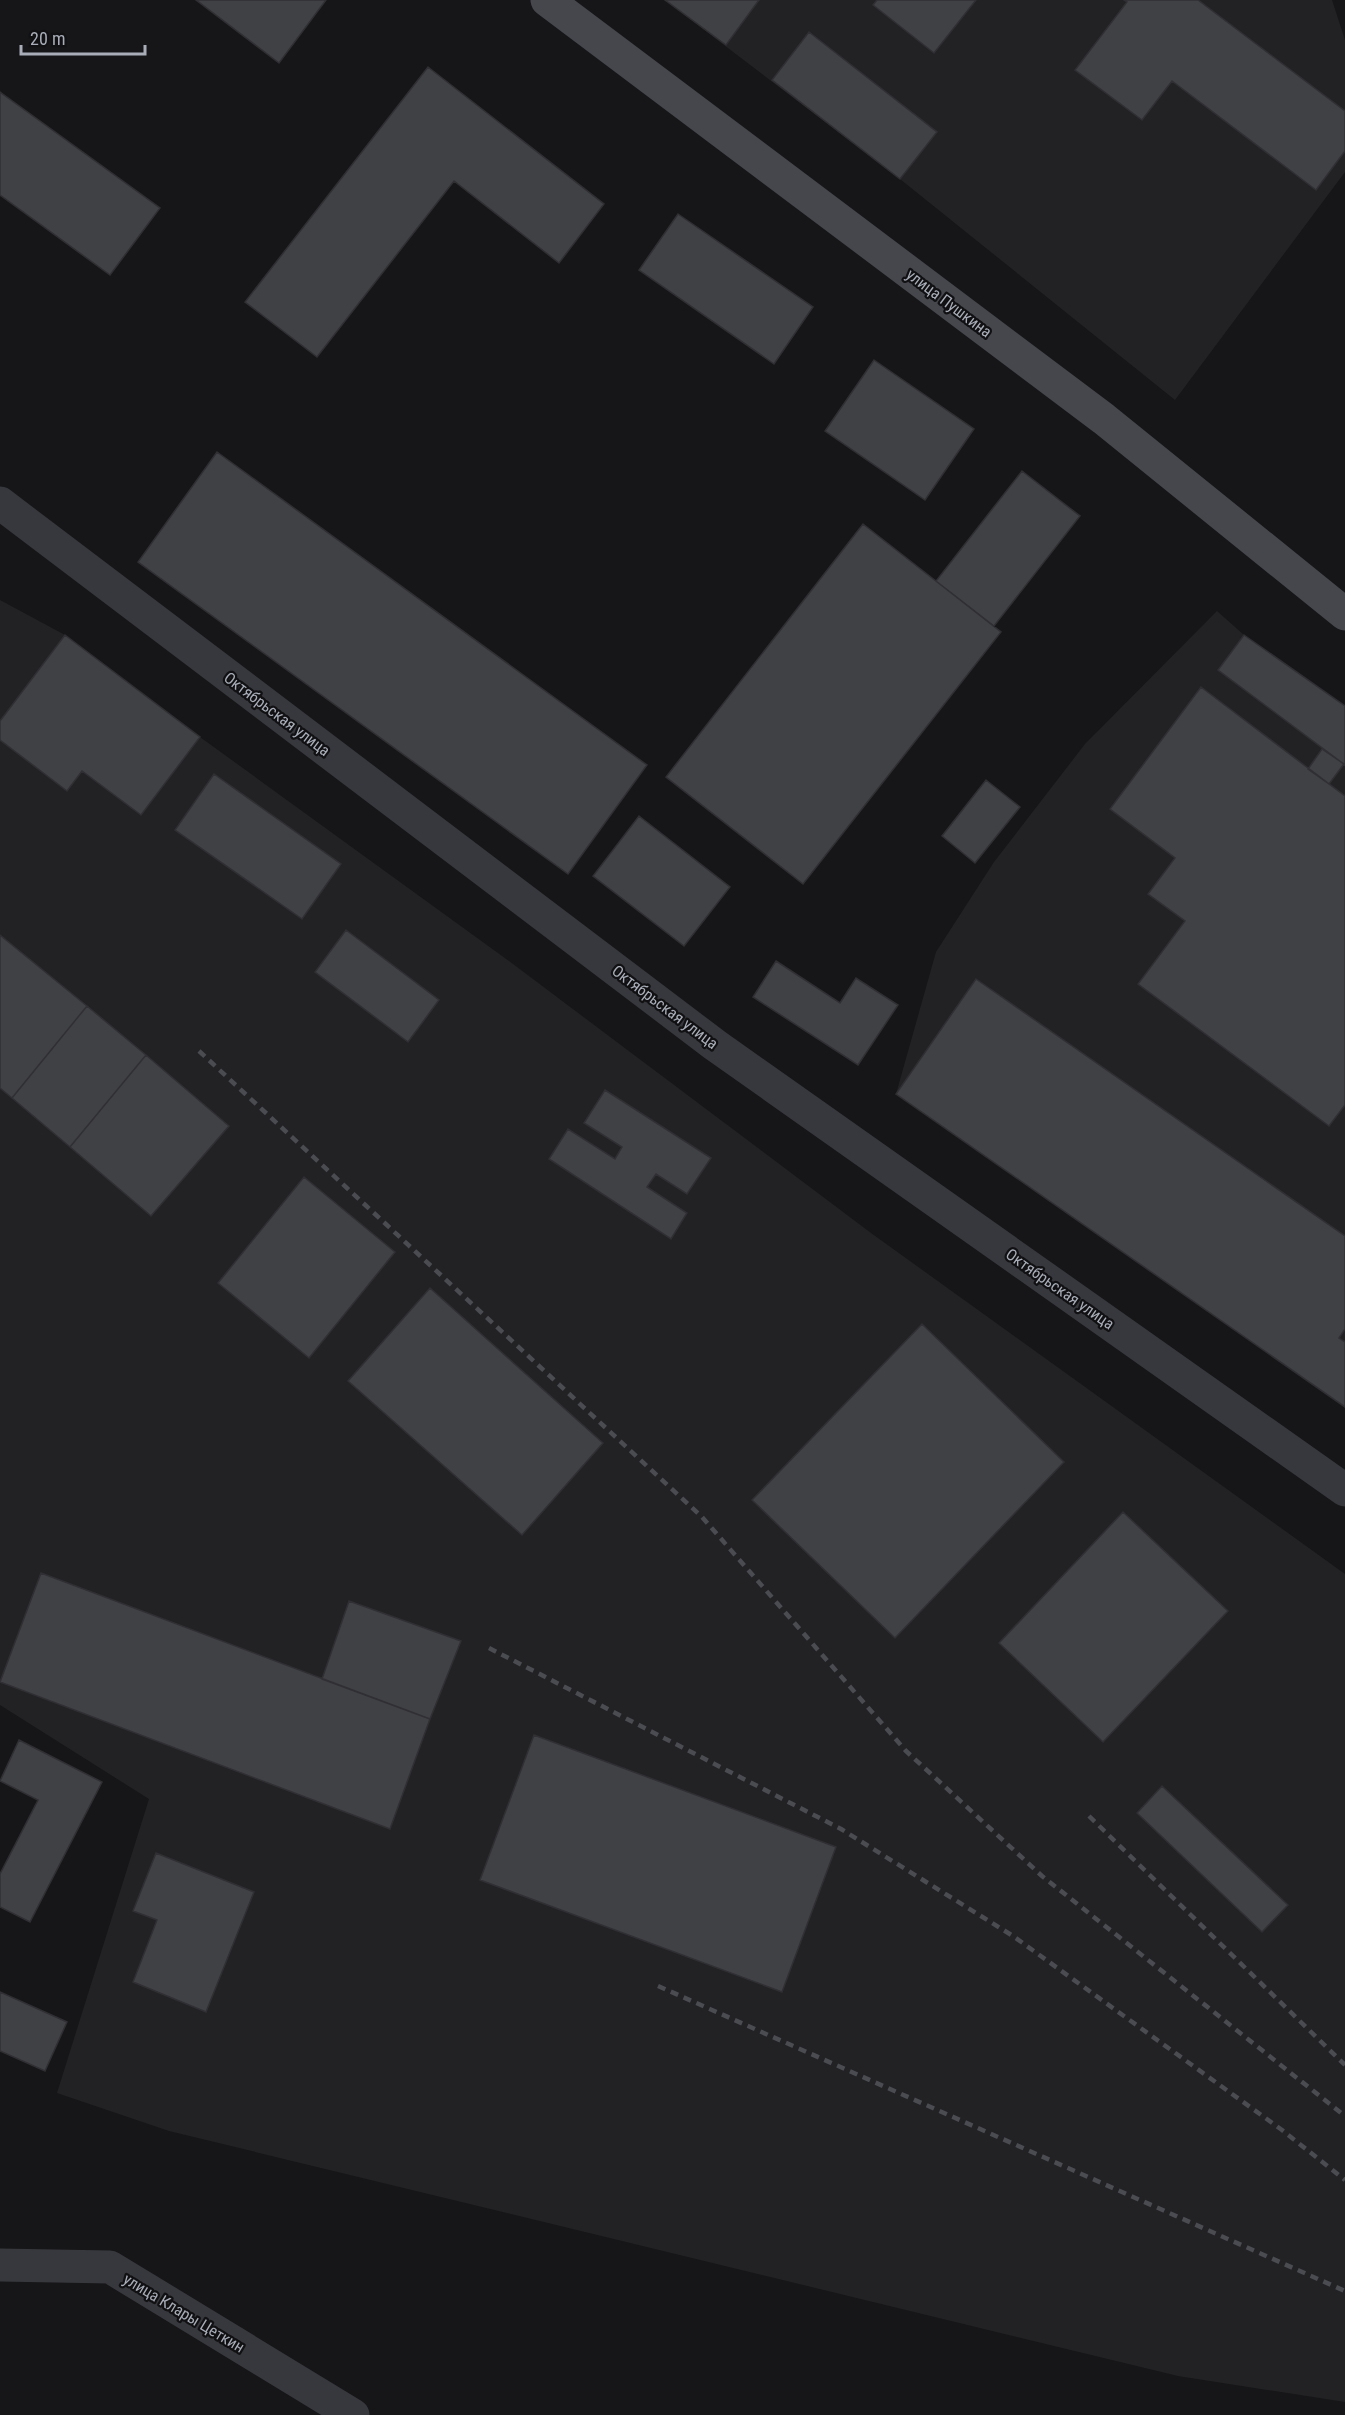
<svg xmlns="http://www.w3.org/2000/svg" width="1345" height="2415" font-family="'Roboto Condensed',sans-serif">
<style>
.built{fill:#222225}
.building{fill:#404145;stroke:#303034;stroke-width:1.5}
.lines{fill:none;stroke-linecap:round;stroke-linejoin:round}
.street{stroke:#37383d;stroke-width:33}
.secondary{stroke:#45474d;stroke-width:33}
.rail{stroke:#4a4c52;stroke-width:4.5;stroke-dasharray:8 6;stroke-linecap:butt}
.labels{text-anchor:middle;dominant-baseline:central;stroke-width:4.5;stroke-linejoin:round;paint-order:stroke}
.street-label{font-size:16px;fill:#a8adb8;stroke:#111113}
</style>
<rect width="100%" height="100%" fill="#161618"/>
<path class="built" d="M 665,0 L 1332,0 L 1345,40 L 1345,172 L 1175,400 L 900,179 Z
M 0,600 L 65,635 L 200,737 L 513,964 L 871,1233 L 1345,1574 L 1345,2402 L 1178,2376 L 169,2131 L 57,2093 L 149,1799 L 0,1705 Z
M 1217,611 L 1244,635 L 1345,706 L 1345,1407 L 896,1094 L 936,952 L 994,862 L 1085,744 Z"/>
<path class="building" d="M 196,0 L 326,0 L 279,63 Z
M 665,0 L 759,0 L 726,45 Z
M 877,0 L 976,0 L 934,53 L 873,5 Z
M 1124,0 L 1198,0 L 1345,111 L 1345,151 L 1316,190 L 1172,81 L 1142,120 L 1075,70 L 1127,2 Z
M 809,32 L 937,132 L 900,179 L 772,80 Z
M 428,67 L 604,204 L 559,263 L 454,181 L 317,357 L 245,302 Z
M 0,92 L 160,208 L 110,275 L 0,195 Z
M 678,214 L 813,307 L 774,364 L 639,270 Z
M 874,360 L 974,429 L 925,500 L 825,431 Z
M 217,452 L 647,765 L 568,874 L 138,562 Z
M 1022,471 L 1080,516 L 994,626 L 936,581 Z
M 863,524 L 1001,632 L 803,884 L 666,777 Z
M 65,635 L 200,737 L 141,815 L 82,771 L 67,791 L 0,740 L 0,721 Z
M 1244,635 L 1345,706 L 1345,765 L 1218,670 Z
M 1201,687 L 1345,796 L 1345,1105 L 1329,1126 L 1138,984 L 1185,921 L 1148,894 L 1175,858 L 1110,809 Z
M 1322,749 L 1344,764 L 1329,784 L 1308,769 Z
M 214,774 L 341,864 L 302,919 L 175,830 Z
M 986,780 L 1020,807 L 975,863 L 942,836 Z
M 639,816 L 730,887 L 684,946 L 593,876 Z
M 346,930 L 439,1000 L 408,1042 L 315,972 Z
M 0,935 L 87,1006 L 12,1098 L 0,1088 Z
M 776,961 L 840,1003 L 856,978 L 898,1005 L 858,1065 L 753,997 Z
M 976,979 L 1345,1236 L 1345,1329 L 1339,1338 L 1345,1342 L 1345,1407 L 896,1094 Z
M 87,1006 L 146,1055 L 70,1147 L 12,1098 Z
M 146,1055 L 229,1126 L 151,1216 L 70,1147 Z
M 605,1090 L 711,1158 L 687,1194 L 656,1174 L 647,1187 L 687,1213 L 671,1239 L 549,1159 L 568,1129 L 615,1159 L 622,1147 L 584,1123 Z
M 304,1177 L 395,1252 L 309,1358 L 218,1283 Z
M 430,1288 L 603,1443 L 522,1535 L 348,1381 Z
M 922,1324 L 1064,1462 L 895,1638 L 752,1500 Z
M 1123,1512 L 1228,1611 L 1103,1742 L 999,1643 Z
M 41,1573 L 430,1719 L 390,1829 L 0,1682 Z
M 349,1601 L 461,1641 L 430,1719 L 322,1679 Z
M 534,1735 L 836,1847 L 782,1992 L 480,1880 Z
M 19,1740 L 102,1782 L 30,1922 L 0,1907 L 0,1874 L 38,1800 L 0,1781 Z
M 1162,1786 L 1288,1905 L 1262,1932 L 1137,1813 Z
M 156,1853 L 254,1892 L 206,2012 L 133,1982 L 157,1920 L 133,1911 Z
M 0,1992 L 67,2022 L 45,2071 L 0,2051 Z"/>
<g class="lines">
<path class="street" d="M 0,503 L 715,1045 L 1345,1490
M 0,2265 L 110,2267 L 353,2415"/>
<path class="secondary" d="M 547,0 L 1104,419 L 1345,614"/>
<path class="rail" d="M 199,1051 L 702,1517 L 906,1751 L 1042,1876 L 1345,2116
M 489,1648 L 841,1829 L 1013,1936 L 1282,2130 L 1345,2180
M 1089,1816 L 1345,2065
M 658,1986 L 1345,2291"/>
</g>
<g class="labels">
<g class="street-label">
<text transform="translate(949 303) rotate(37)">улица Пушкина</text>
<text transform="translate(277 714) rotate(37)">Октябрьская улица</text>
<text transform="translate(665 1007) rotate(37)">Октябрьская улица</text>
<text transform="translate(1060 1289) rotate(35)">Октябрьская улица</text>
<text transform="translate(184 2313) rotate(31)">улица Клары Цеткин</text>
</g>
</g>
<path d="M21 45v9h124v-9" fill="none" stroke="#a8adb8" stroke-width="3"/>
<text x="30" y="45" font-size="18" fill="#a8adb8" stroke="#111113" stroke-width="4.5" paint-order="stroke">20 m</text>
</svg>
